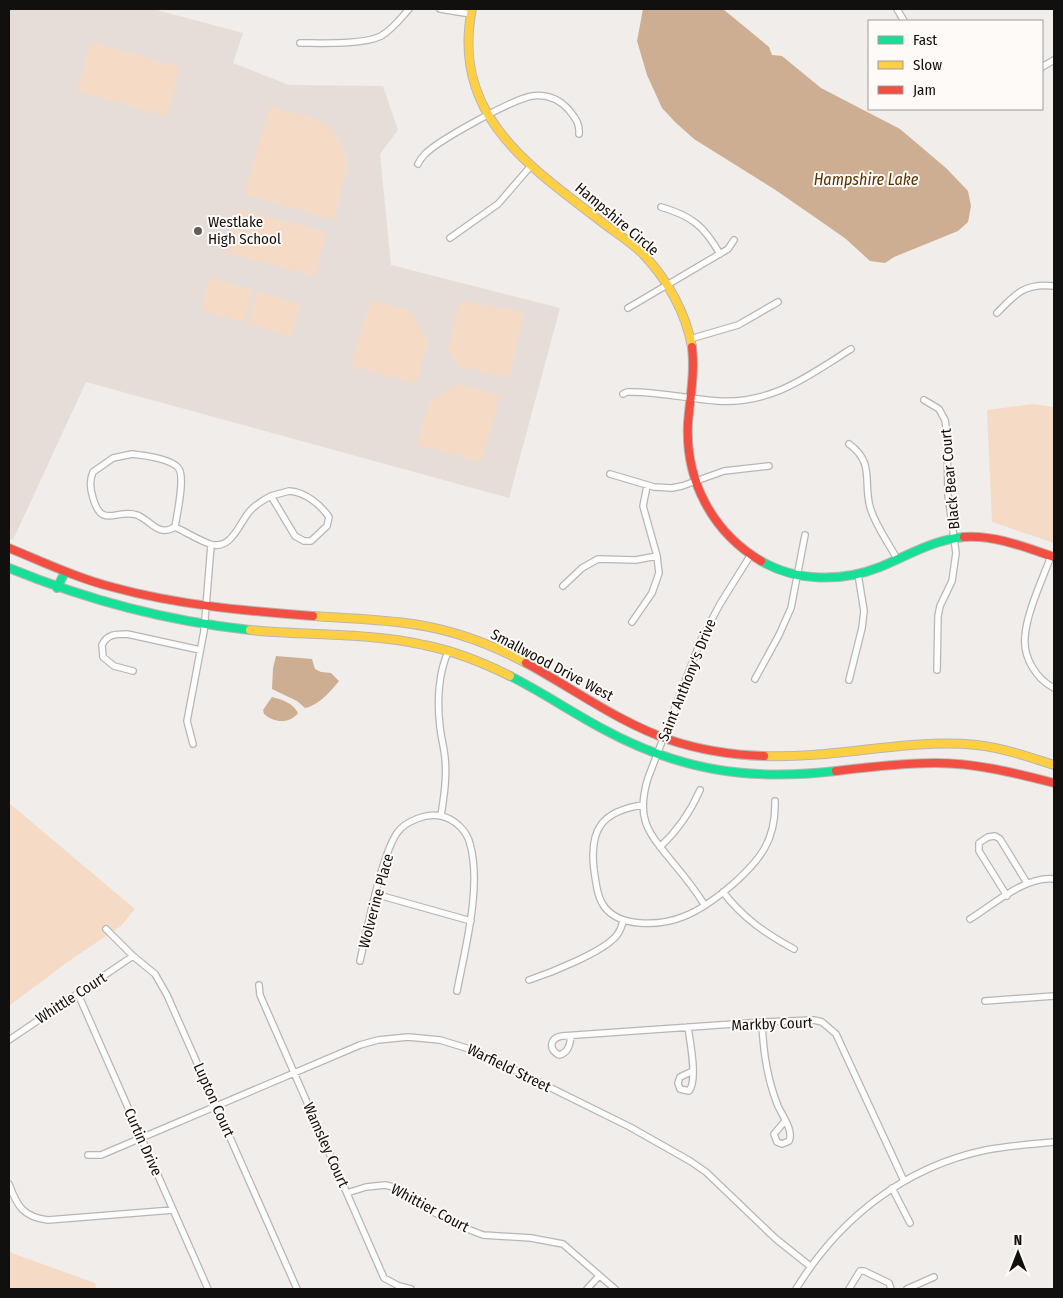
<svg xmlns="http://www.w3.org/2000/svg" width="1063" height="1298" font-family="'Fira Sans Condensed',sans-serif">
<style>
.built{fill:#e6ddd8}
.green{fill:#f5dbc6}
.water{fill:#ceae92}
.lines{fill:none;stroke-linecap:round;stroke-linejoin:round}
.street-casing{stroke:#b8b6b4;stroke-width:8}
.fast-casing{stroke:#b8b6b4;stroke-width:10}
.slow-casing{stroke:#b8b6b4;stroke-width:10}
.jam-casing{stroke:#b8b6b4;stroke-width:10}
.street{stroke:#fdfcfc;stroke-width:5.5}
.fast{stroke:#16e098;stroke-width:8}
.slow{stroke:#ffcf43;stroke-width:8}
.jam{stroke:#f24e42;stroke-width:8}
.poi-dot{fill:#605d5b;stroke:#fefaf7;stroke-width:2}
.labels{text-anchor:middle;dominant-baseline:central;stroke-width:4;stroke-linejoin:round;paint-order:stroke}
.street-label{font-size:15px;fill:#12100e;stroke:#fefaf7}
.poi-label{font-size:15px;fill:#12100e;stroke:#fefaf7;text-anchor:start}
.water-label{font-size:16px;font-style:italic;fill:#5b3000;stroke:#fefaf7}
</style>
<rect width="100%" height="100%" fill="#f0edea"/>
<path class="built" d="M 9,9 L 153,9 L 243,33 L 233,63 L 289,85 L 383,86 L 398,130 L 380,154 L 391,265 L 560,308 L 509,498 L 86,382 L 13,540 L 9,538 Z"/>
<path class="green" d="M 91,42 L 180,67 L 166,116 L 77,91 Z
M 270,106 L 322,121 L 332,130 L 340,142 L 346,156 L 347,168 L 334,220 L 248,195 L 245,192 Z
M 238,209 L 326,232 L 315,276 L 226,253 Z
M 210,278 L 253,290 L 244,322 L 201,310 Z
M 258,292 L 300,304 L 291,336 L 248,324 Z
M 371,300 L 411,311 L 428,342 L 416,383 L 354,367 L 352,362 Z
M 460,301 L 520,311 L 523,315 L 509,378 L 458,366 L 448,349 Z
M 457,384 L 500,395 L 482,458 L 477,461 L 417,445 L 429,402 Z
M 1033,404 L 1054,407 L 1054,543 L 992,522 L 987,410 Z
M 9,803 L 135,909 L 121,926 L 69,961 L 9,1006 Z
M 9,1252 L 95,1283 L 97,1289 L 9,1289 Z"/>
<path class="water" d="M 643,9 L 723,9 L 769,47 L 772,55 L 782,56 L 821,88 L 900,129 L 946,168 L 968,191 L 971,206 L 968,222 L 958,231 L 894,257 L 885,263 L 870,261 L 846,239 L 816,218 L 774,189 L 694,139 L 675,122 L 662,108 L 647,75 L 637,41 Z
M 276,656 L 312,659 L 315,669 L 321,672 L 331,673 L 339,681 C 331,691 318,706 305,708 L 297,701 L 272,689 L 273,668 Z
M 272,697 C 283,700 293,703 298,713 C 290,724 274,723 264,714 L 263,710 Z"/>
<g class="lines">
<g class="street-casing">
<path id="street" d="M 440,9 L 471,14
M 897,9 L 904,21
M 300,43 C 321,43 363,45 381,36 C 393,29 400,19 409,9
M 1042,67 L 1054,60
M 418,164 C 420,160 422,157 425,154 C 439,140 513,99 532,96 C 547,94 559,99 569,110 C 575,118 580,123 579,134
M 661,207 C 692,216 704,226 720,254
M 450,238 L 498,204 L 530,167
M 628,308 L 728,249 L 734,240
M 997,313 C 1016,293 1025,283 1054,286
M 690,339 L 738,325 L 778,302
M 623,394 L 627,392 C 659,391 687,399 718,401 C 773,404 808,376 851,349
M 924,400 L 939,409 L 945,420 L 947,434 L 948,495 L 956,553 L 952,581 L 940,606 L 938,616 L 937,670
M 849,444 C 875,463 863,481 870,507 C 875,525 888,542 897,559
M 132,454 C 143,455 173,459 179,469 C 185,479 177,514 175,527 C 157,537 152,521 137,515 C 117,508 102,530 93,498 C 90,489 89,481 93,472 L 113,458 Z
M 610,474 L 654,487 L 672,488 L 682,486 L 724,471 L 769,466
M 289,491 C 305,492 320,504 329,517 L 327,526 L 311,541 L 304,541 L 295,536 L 271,496 Z
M 175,527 C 186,532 198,540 210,544 C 231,551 239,524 249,512 C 255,505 263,500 271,496
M 1051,556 C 1043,578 1026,614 1025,637 C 1023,657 1036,679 1054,688
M 563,586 L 582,568 L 598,559 L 636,560 L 657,556
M 632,622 L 652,593 L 659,573 L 657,556 L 643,506 L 647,486
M 133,671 L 114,666 L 103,657 L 102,645 C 107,634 116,634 127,634 L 200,650
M 755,679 L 779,635 L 791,608 L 805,535
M 849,680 L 862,628 L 864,611 L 858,574
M 193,744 L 187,721 L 204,631 L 211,545
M 643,805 C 602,811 589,829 594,870 C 596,880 596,893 602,903 C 616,929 661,926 685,916 C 700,910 719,896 732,885 C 760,860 776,841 775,801
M 441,816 C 444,796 447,777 445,758 C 444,747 441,737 440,727 C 437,703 438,672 449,650
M 660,847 C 678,830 690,813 700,790
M 723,892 C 743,918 766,934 794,949
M 375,894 L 471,921
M 1007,896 L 979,851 L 979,843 L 988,837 L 995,836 L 1000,839 L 1027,883
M 704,904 C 695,890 685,877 674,864 C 649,833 635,820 648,778 L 701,640 L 720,604 L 750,556
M 970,919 C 994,904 1025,876 1054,879
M 106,929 L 133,956 L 155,974 L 167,995 L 297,1289
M 360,961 C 368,926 374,891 386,857 C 389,849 392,840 397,833 C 405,821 427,813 441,816 C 455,819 467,831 470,844 C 482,886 465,949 457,991
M 529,980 C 550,973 604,952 617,935 C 620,931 622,926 623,921
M 259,985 L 260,995 L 384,1278 L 399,1286 L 411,1289
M 78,994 L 208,1289
M 985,1001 L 1054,996
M 762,1022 C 763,1051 767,1079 778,1106 C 782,1115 794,1131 789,1141 L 782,1144 L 777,1142 L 774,1134 L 785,1121
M 688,1027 C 690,1042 698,1080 689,1091 L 680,1089 L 678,1083 L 680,1077 L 693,1071
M 571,1036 C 570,1045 568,1053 559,1055 C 548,1049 550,1038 562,1036 L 762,1022 L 814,1020 L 822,1022 L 836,1034 L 904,1181
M 9,1040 L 133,956
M 88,1155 L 101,1155 L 360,1045 L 378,1040 L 408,1037 L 440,1040 L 476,1051 L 630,1127 L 690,1161 L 706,1172 L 776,1239 L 810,1266
M 9,1184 C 17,1206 23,1217 48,1220 L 173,1210
M 892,1188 L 910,1223
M 347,1193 L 366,1187 L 385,1185 L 398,1188 L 428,1209 L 457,1225 L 483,1235 L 531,1238 L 563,1244 L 615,1289
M 587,1289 L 599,1276
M 796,1289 C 839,1219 904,1167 986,1150 C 1009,1146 1031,1144 1054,1142
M 849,1289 L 860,1271 L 864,1271 L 889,1283 L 891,1289
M 907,1289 L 934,1277"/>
</g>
<g class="fast-casing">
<path id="fast" d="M 761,561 C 797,582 842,582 880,567 C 909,555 933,540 964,537
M 9,568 C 87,600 166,621 250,630
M 57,588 L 65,572
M 510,676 C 542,692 571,712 603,729 C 680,771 750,781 836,771"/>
</g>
<g class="slow-casing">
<path id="slow" d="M 472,9 C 451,113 526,164 598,219 C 613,231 630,241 643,254 C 667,279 686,313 692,347
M 313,616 C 343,618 375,619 405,623 C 447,628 489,643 526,663
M 250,630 C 308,636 367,632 424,645 C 454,651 482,662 510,676
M 764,756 C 835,759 906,738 977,745 C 1003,748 1029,757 1054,765"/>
</g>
<g class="jam-casing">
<path id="jam" d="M 692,347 C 695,373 690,398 688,423 C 685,480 712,532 761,561
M 964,537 C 995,535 1025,547 1054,557
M 9,548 C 43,562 77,578 112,587 C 177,605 246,611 313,616
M 526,663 C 574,689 618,722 670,740 C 700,750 733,755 764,756
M 836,771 C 869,767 902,763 936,763 C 976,763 1015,773 1054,783"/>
</g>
<use href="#street" class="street"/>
<use href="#fast" class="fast"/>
<use href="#slow" class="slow"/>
<use href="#jam" class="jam"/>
</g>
<circle class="poi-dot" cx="198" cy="231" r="5"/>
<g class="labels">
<g class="street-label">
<text transform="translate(617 219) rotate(40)">Hampshire Circle</text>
<text transform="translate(950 479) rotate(-95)">Black Bear Court</text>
<text transform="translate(552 665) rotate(28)">Smallwood Drive West</text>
<text transform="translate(687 680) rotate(-68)">Saint Anthony's Drive</text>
<text transform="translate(376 901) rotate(-75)">Wolverine Place</text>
<text transform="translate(71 998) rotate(-33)">Whittle Court</text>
<text transform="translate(772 1024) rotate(-2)">Markby Court</text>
<text transform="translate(509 1068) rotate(26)">Warfield Street</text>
<text transform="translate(214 1100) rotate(66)">Lupton Court</text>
<text transform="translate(143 1142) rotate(66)">Curtin Drive</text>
<text transform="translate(326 1145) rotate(66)">Wamsley Court</text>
<text transform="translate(430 1208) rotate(28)">Whittier Court</text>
</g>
<g class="poi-label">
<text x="208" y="222">Westlake<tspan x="208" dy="17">High School</tspan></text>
</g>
<g class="water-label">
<text x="866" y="179">Hampshire Lake</text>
</g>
</g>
<rect width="1063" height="1298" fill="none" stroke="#12100e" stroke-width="20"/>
<rect x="868" y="20" width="175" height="90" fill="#fefaf7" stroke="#a09c9a"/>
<rect x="878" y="36" width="25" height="8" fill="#16e098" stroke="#a09c9a"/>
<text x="913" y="45" font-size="15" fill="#12100e">Fast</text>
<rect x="878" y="61" width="25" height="8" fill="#ffcf43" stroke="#a09c9a"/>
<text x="913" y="70" font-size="15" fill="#12100e">Slow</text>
<rect x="878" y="86" width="25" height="8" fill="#f24e42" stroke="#a09c9a"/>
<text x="913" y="95" font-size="15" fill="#12100e">Jam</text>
<g transform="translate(1018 1253)" stroke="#fefaf7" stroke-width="4" paint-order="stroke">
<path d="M0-4L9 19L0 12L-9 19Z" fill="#12100e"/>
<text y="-8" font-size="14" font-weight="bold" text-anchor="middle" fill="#12100e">N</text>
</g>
</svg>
